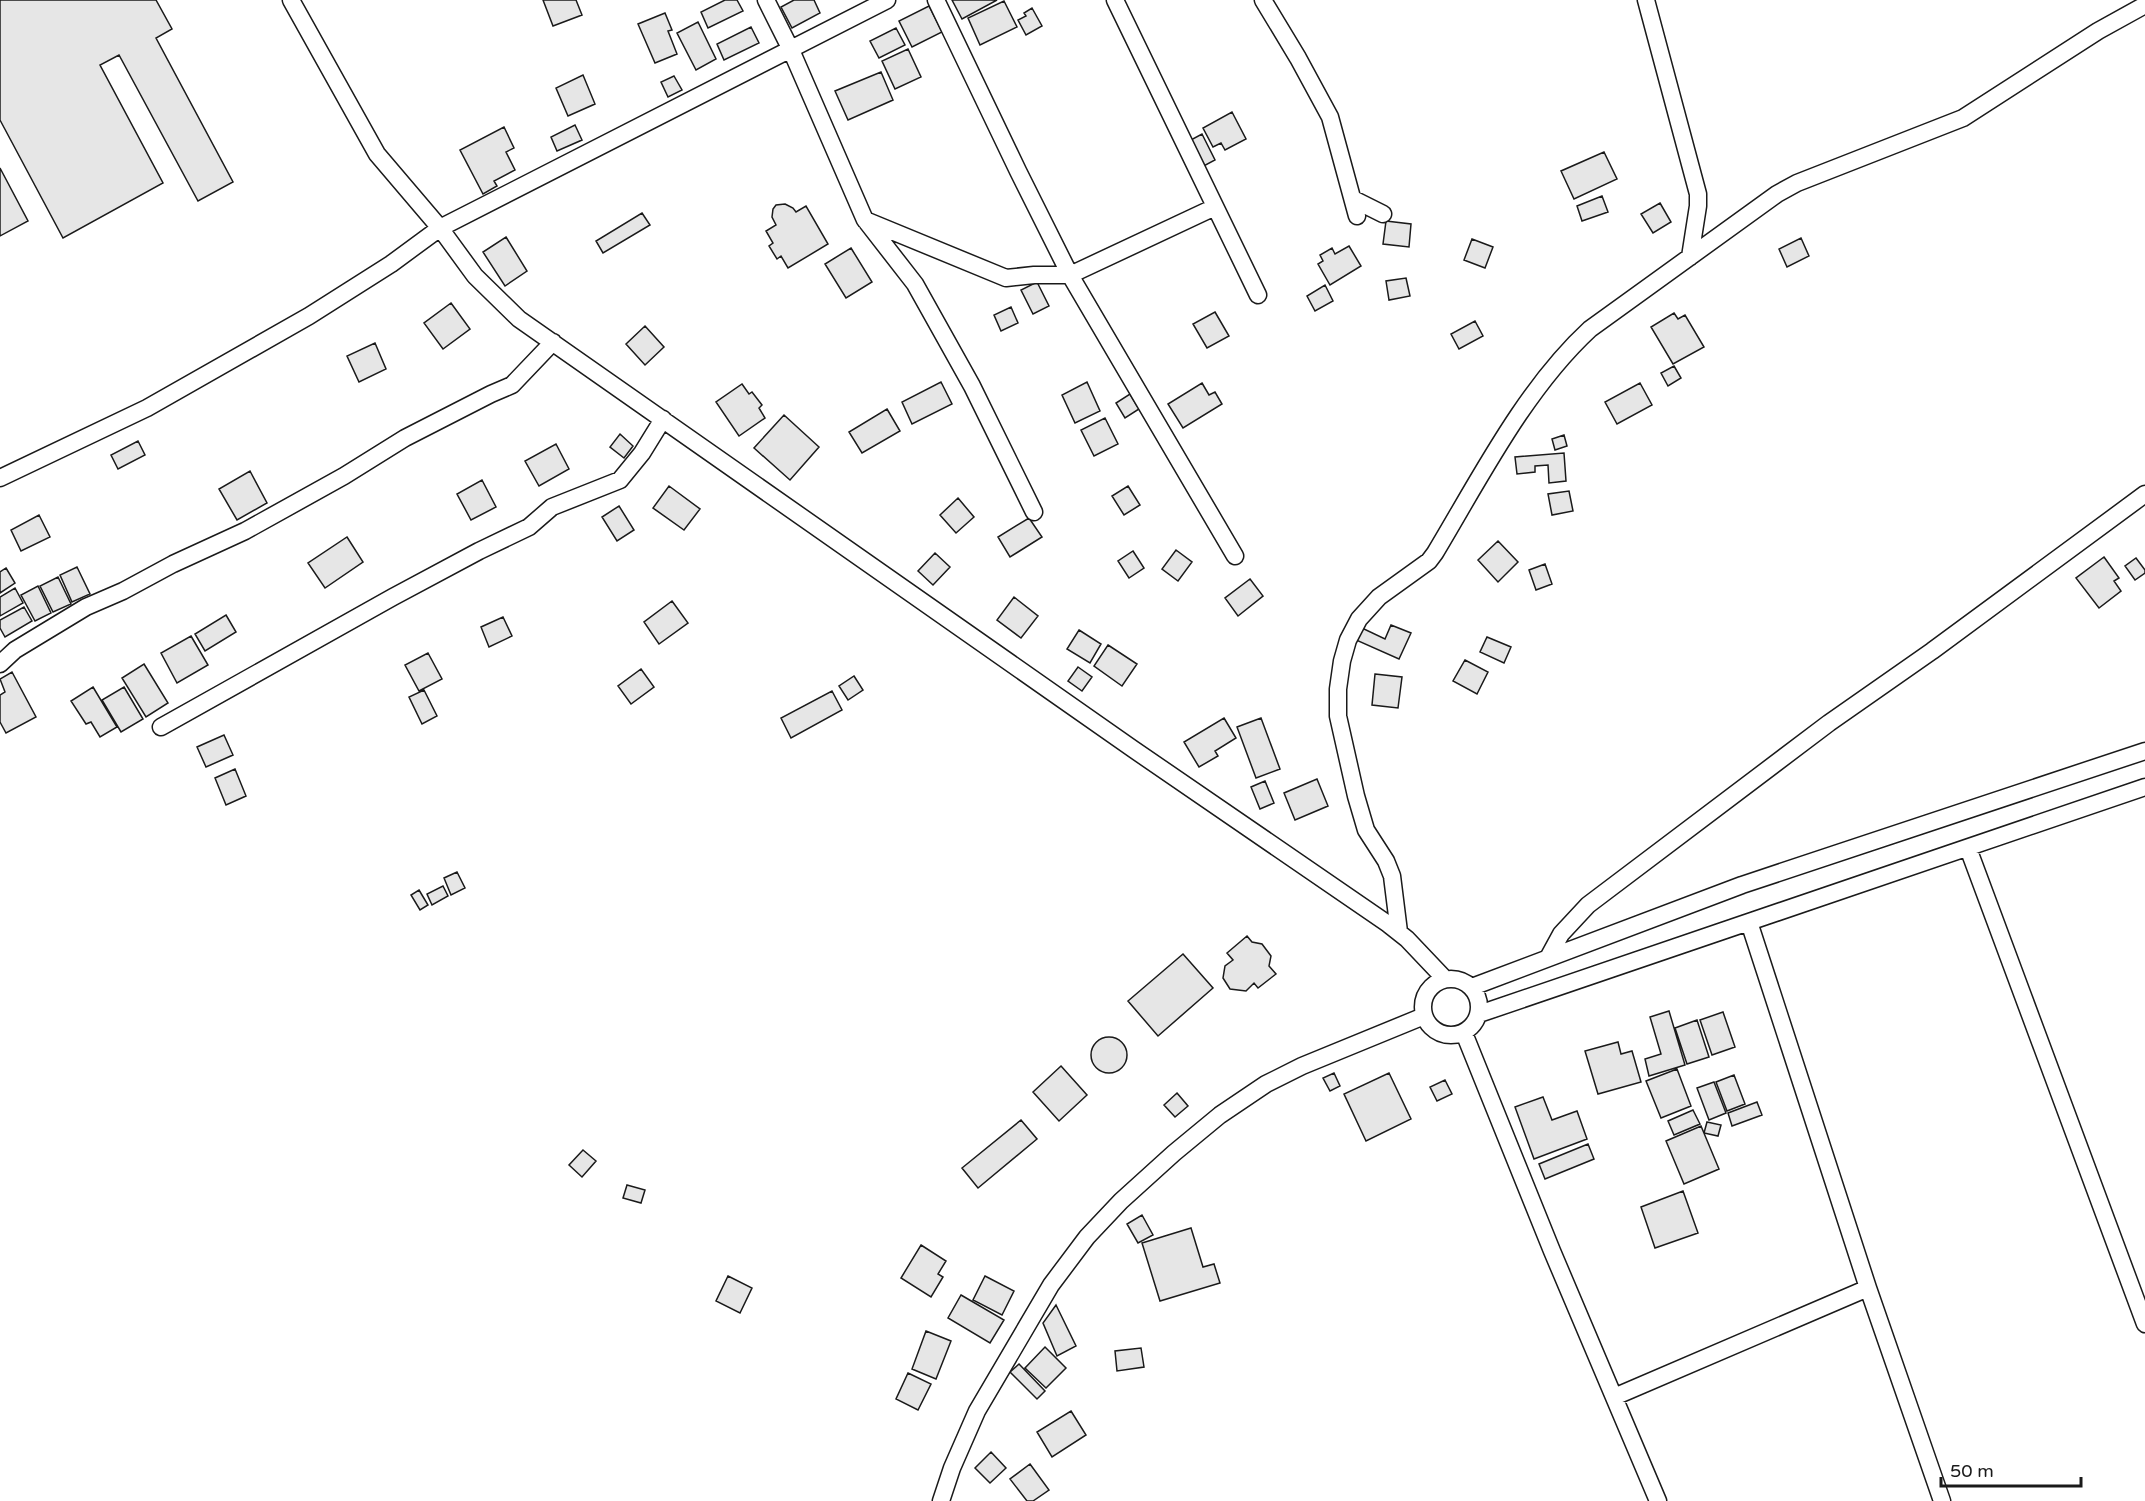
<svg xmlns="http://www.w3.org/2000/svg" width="2145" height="1501" font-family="'Varela Round',sans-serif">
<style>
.building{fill:#e6e6e6;stroke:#1a1a1a;stroke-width:1.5}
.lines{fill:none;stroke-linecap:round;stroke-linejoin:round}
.street-casing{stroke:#1a1a1a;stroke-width:19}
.street{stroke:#fff;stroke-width:16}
</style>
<rect width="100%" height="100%" fill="#fff"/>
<path class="building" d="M 0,0 L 156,0 L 172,29 L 156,38 L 233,182 L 198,201 L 119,55 L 100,65 L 163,183 L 63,238 L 0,120 Z
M 543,0 L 576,0 L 582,15 L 553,26 Z
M 725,0 L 737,0 L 743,11 L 708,28 L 701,12 Z
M 794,0 L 814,0 L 820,13 L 792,28 L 781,7 Z
M 952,0 L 997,0 L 962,19 Z
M 1004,1 L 1017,27 L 980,45 L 968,18 Z
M 929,6 L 942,32 L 912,47 L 899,21 Z
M 1032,8 L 1042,26 L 1026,35 L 1018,20 L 1026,16 L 1024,13 Z
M 665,13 L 672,30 L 668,31 L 677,54 L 655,63 L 638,24 Z
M 698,22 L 716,59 L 696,70 L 677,33 Z
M 751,27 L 759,43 L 724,60 L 717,44 Z
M 896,28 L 905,45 L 879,58 L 870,41 Z
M 908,49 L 921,77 L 895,89 L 882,61 Z
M 881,72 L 893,100 L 848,120 L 835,91 Z
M 583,75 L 595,104 L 568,116 L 556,88 Z
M 674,76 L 682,90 L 668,97 L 661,82 Z
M 1232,112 L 1246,139 L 1225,150 L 1221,143 L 1213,147 L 1203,128 Z
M 575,125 L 582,140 L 557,151 L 551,137 Z
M 504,127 L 514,148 L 506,152 L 515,170 L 494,181 L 497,186 L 483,194 L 460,150 Z
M 1202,134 L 1215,160 L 1200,168 L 1187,142 Z
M 1604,152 L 1617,179 L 1574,199 L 1561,171 Z
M 0,168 L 28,221 L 0,236 Z
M 1602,196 L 1608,212 L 1582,221 L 1577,206 Z
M 1660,203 L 1671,222 L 1653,233 L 1641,214 Z
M 785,204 L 793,208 L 796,212 L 806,206 L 828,244 L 788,268 L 781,256 L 777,259 L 769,246 L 773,243 L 766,231 L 776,225 L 772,217 L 773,209 L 776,205 Z
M 642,213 L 650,225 L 603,253 L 596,241 Z
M 1386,221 L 1411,224 L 1409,247 L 1383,244 Z
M 506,237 L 527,271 L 505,286 L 483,252 Z
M 1801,238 L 1809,256 L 1787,267 L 1779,249 Z
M 1472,239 L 1493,247 L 1485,268 L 1464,260 Z
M 1349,246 L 1361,266 L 1330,285 L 1318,264 L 1323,261 L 1320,255 L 1332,248 L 1335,254 Z
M 851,248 L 872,282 L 846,298 L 825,264 Z
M 1406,278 L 1410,296 L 1389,300 L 1386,281 Z
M 1037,282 L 1049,306 L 1033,314 L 1021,290 Z
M 1325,285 L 1333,301 L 1315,311 L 1307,296 Z
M 451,303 L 470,329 L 443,349 L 424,323 Z
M 1011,307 L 1018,323 L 1001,331 L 994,315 Z
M 1215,312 L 1229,336 L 1207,348 L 1193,324 Z
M 1674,313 L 1678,319 L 1685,315 L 1704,347 L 1673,364 L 1651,327 Z
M 1475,321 L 1483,336 L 1459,349 L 1451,334 Z
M 645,326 L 664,347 L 645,365 L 626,344 Z
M 375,343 L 386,369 L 359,382 L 347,356 Z
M 1674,366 L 1681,378 L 1668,386 L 1661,373 Z
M 941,382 L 952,404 L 912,424 L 902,402 Z
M 1087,382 L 1100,411 L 1075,423 L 1062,395 Z
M 1202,383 L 1209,395 L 1215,392 L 1222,404 L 1183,428 L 1168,404 Z
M 1640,383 L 1652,405 L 1617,424 L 1605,402 Z
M 742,384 L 749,394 L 752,392 L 762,405 L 759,408 L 765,418 L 739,436 L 716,402 Z
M 1130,394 L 1139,409 L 1125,418 L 1116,403 Z
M 887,409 L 900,431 L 862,453 L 849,432 Z
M 784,415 L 819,447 L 790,480 L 754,448 Z
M 1105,418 L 1118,444 L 1094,456 L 1081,430 Z
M 620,434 L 633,446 L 624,458 L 610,447 Z
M 1564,435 L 1567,446 L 1555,450 L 1552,439 Z
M 138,441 L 145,455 L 118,469 L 111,455 Z
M 556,444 L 569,469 L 539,486 L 525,461 Z
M 1564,453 L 1566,481 L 1549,483 L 1548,465 L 1535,466 L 1535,472 L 1517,474 L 1515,457 Z
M 250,471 L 267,503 L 237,520 L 219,489 Z
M 482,480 L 496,507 L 471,520 L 457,494 Z
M 669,486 L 700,509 L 684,530 L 653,508 Z
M 1128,486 L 1140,505 L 1124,515 L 1112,496 Z
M 1569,491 L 1573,511 L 1552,515 L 1548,494 Z
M 958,498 L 974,517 L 956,533 L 940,515 Z
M 619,506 L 634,530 L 617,541 L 602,517 Z
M 39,515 L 50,537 L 21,551 L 11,530 Z
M 1029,518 L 1042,537 L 1010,557 L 998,537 Z
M 347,537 L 363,562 L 325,588 L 308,563 Z
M 1498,541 L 1518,562 L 1498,582 L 1478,560 Z
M 1176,550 L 1192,562 L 1178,581 L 1162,569 Z
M 1133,551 L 1144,568 L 1129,578 L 1118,561 Z
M 935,553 L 950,567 L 933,585 L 918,571 Z
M 2104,557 L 2119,578 L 2114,581 L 2121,591 L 2099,608 L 2076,578 Z
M 2136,558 L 2145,570 L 2145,573 L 2135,580 L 2125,566 Z
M 1545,564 L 1552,584 L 1536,590 L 1529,570 Z
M 77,567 L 90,594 L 72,602 L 60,575 Z
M 6,568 L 15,583 L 0,593 L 0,572 Z
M 58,577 L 71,604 L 53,612 L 40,586 Z
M 1250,579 L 1263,596 L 1238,616 L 1225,598 Z
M 38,586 L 51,613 L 35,621 L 21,595 Z
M 15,588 L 23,603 L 0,616 L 0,597 Z
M 1014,597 L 1038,616 L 1021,638 L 997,620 Z
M 672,601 L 688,623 L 659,644 L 644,622 Z
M 24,607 L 32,621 L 5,637 L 0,628 L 0,620 Z
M 226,615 L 236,632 L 205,651 L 195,634 Z
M 503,617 L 512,636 L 489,647 L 481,627 Z
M 1391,625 L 1411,633 L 1399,659 L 1356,640 L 1362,628 L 1385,639 Z
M 1079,630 L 1101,644 L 1090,663 L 1067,649 Z
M 191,636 L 208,665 L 177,683 L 161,653 Z
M 1487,637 L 1511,647 L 1504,663 L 1480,652 Z
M 1108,645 L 1137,664 L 1122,686 L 1094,666 Z
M 428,653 L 442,679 L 419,691 L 405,665 Z
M 1465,660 L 1488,672 L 1477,694 L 1453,681 Z
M 144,664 L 168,703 L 146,717 L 122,678 Z
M 1078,667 L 1092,677 L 1082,691 L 1068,681 Z
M 641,669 L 654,687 L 631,704 L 618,686 Z
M 12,672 L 36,717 L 6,733 L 0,722 L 0,695 L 5,692 L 0,679 Z
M 1375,674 L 1402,677 L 1398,708 L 1372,705 Z
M 854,676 L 863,690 L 848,700 L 839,686 Z
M 93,687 L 117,727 L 100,737 L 91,722 L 86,724 L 71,701 Z
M 124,687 L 143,719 L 121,732 L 102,700 Z
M 424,690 L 437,716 L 422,724 L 409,697 Z
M 832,691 L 842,710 L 791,738 L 781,718 Z
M 1224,718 L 1236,738 L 1215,751 L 1218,756 L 1199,767 L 1184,742 Z
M 1261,718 L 1280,769 L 1256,778 L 1237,727 Z
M 224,735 L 233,755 L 206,767 L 197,747 Z
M 235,769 L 246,796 L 226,805 L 215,778 Z
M 1317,779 L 1328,806 L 1295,820 L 1284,793 Z
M 1265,781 L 1274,803 L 1260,809 L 1251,787 Z
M 457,872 L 465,888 L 451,895 L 444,878 Z
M 443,886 L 448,896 L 432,905 L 427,894 Z
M 419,890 L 428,905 L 420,910 L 411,895 Z
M 1247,936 L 1252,942 L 1262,944 L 1271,956 L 1269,966 L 1276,974 L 1258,988 L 1254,983 L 1246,991 L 1230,989 L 1223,978 L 1225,966 L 1233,960 L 1227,953 Z
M 1183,954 L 1213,988 L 1158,1036 L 1128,1001 Z
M 1669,1011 L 1685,1065 L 1649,1076 L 1645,1059 L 1661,1054 L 1650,1017 Z
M 1723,1012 L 1735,1047 L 1712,1055 L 1700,1020 Z
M 1697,1020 L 1709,1057 L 1687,1064 L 1675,1028 Z
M1091 1055a18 18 0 1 1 36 0a18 18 0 1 1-36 0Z
M 1618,1042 L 1621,1054 L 1632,1051 L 1641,1082 L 1598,1094 L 1585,1051 Z
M 1061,1066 L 1087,1095 L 1059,1121 L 1033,1092 Z
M 1677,1069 L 1691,1106 L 1661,1118 L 1646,1081 Z
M 1334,1073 L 1340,1086 L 1330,1091 L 1323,1078 Z
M 1389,1073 L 1411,1119 L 1366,1141 L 1344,1094 Z
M 1734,1075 L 1745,1104 L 1727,1111 L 1716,1082 Z
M 1445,1080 L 1452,1094 L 1437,1101 L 1430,1087 Z
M 1714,1082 L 1726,1113 L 1709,1120 L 1697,1088 Z
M 1177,1093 L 1188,1106 L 1175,1117 L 1164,1105 Z
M 1543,1097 L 1552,1120 L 1577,1111 L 1587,1139 L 1534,1159 L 1515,1107 Z
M 1757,1102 L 1762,1115 L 1732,1126 L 1728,1113 Z
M 1693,1110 L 1700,1124 L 1674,1135 L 1668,1121 Z
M 1021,1120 L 1037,1139 L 978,1188 L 962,1168 Z
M 1707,1122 L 1721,1125 L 1718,1136 L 1704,1133 Z
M 1701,1126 L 1719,1169 L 1684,1184 L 1666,1141 Z
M 1588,1144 L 1594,1159 L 1545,1179 L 1539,1164 Z
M 583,1150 L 596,1161 L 582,1177 L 569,1165 Z
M 627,1185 L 645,1190 L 641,1203 L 623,1198 Z
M 1683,1191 L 1698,1233 L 1655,1248 L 1641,1207 Z
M 1142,1215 L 1153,1235 L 1138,1243 L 1127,1224 Z
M 1191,1228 L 1203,1267 L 1214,1264 L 1220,1283 L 1160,1301 L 1142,1243 Z
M 921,1245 L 946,1261 L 938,1274 L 943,1277 L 931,1297 L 901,1278 Z
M 728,1276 L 752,1288 L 740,1313 L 716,1301 Z
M 985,1276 L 1014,1291 L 1002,1315 L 973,1300 Z
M 961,1295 L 1004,1320 L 990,1343 L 948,1318 Z
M 1056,1305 L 1076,1346 L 1057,1356 L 1043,1323 Z
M 926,1331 L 951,1341 L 936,1379 L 912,1369 Z
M 1045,1347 L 1066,1368 L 1046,1388 L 1025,1368 Z
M 1141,1348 L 1144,1367 L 1117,1371 L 1115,1351 Z
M 1019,1364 L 1045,1391 L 1037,1399 L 1010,1372 Z
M 908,1373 L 931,1384 L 918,1410 L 896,1399 Z
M 1071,1411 L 1086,1435 L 1052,1457 L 1037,1432 Z
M 991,1452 L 1006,1468 L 990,1483 L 975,1468 Z
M 1030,1464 L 1049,1490 L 1033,1501 L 1027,1501 L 1010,1479 Z"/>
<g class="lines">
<g class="street-casing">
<path id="street" d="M 291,0 L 377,154 L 440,228 L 475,276 L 519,319 L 1133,749 L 1388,924 L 1407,939 L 1445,979
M 766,0 L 791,50 L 865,220 L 1006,278 L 1034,275 L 1070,275 L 1215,207
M 936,0 L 1018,171 L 1070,275 L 1235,556
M 1115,0 L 1258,295
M 1263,0 L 1298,58 L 1330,117 L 1357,216
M 1646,0 L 1698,194 L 1698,206 L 1690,257
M 1353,199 L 1383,214
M 866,221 L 915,284 L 972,386 L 1034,512
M 0,478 L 147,408 L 309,316 L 391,264 L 440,228 L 887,0
M 0,664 L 15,650 L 86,607 L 123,591 L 173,564 L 245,531 L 344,476 L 405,438 L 491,394 L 512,385 L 553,342
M 161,727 L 393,597 L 479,551 L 529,527 L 552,507 L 620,480 L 642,453 L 663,419
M 1968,848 L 2145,1324
M 1749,922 L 1868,1288 L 1942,1501
M 1399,932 L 1392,876 L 1386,861 L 1366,830 L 1356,796 L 1338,716 L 1338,689 L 1342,661 L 1348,640 L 1359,619 L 1379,597 L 1429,561 L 1435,553 C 1480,478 1525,389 1590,329 L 1777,194 L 1797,183 L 1963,118 L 2098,31 L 2145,5
M 1549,956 L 1561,934 L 1588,905 L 1829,723 L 1932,651 L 2145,494
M1423 1007a28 28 0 1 1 56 0a28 28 0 1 1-56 0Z
M 1472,987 L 1742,885 L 2145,751
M 1479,1014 L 2145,787
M 1464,1033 L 1552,1251 L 1658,1501
M 1614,1397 L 1868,1288
M 941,1501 L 952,1468 L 977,1411 L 1051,1285 L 1087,1237 L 1121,1201 L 1174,1153 L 1220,1115 L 1266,1084 L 1302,1066 L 1424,1016"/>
</g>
<use href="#street" class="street"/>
</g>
<path d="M1941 1477v9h140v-9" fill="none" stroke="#1a1a1a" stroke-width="3"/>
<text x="1950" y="1477" font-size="18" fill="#1a1a1a" stroke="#ffffff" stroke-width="4.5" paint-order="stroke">50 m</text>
</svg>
